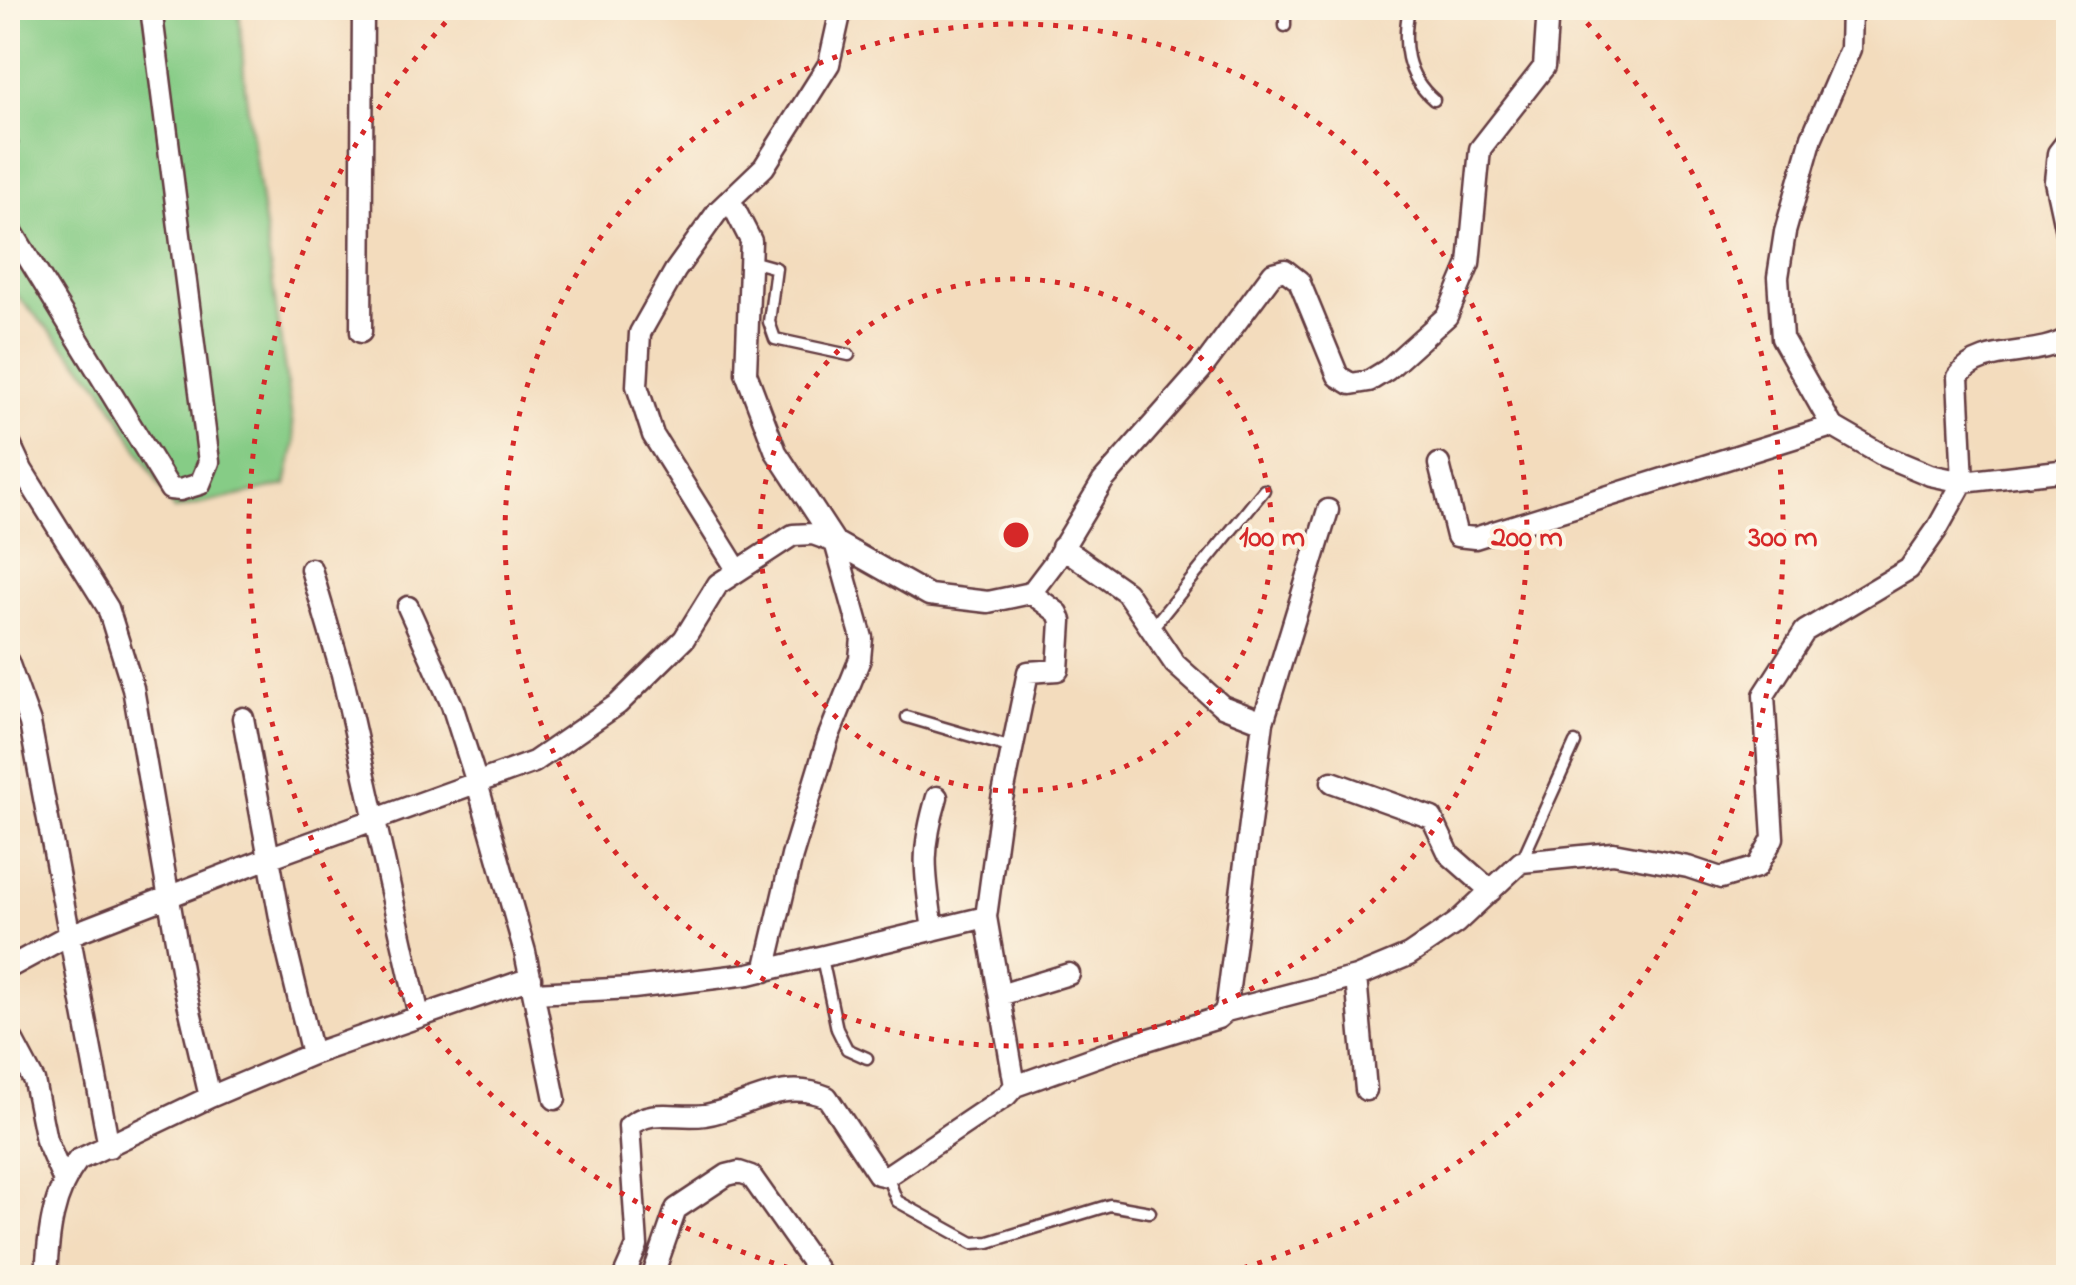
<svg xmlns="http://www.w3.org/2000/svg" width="2076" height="1285" font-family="'Indie Flower',sans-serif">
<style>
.grass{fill:#86cc86;stroke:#687658;stroke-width:2.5}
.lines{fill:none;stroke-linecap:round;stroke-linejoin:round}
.service-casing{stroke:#633b41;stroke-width:15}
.minor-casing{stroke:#633b41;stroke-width:25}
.service{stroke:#fff;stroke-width:10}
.minor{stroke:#fff;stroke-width:20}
.ring{fill:none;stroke:#d62828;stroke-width:5;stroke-dasharray:5 10}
.centre{fill:#d62828;stroke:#fcf5e5;stroke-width:5}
.ring-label{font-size:30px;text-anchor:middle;font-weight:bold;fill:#d62828;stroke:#fcf5e5;stroke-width:8;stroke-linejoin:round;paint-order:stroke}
</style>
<rect width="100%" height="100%" fill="#fcf5e5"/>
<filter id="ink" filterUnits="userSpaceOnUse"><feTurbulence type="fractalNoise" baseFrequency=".01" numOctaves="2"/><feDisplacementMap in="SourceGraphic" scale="20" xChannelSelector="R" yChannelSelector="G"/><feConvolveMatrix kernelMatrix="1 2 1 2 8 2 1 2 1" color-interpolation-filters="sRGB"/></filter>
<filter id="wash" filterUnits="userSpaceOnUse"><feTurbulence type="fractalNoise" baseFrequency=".0048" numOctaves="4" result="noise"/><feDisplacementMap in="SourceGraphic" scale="40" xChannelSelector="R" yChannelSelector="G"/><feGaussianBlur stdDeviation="2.25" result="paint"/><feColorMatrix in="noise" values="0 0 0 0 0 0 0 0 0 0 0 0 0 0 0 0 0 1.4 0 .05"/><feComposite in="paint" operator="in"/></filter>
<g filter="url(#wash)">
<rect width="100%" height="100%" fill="#f3dcbd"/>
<path class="grass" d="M 8,8 L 239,8 L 245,88 L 295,442 L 286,485 L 174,510 L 101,386 L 8,286 Z"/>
</g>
<g filter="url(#ink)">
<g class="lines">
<g class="service-casing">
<path id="service" d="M 1285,8 L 1285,26
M 1409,8 C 1402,43 1405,75 1434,100
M 8,136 L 12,143
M 751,261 L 776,268 L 769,322 L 775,339 L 849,355
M 1152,628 L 1264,490
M 907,717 L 1012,748
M 1522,860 L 1575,743
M 822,958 L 837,1029 L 847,1049 L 867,1058
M 887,1176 L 897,1201 L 973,1243 L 989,1242 L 1110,1205 L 1150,1212"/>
</g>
<g class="minor-casing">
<path id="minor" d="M 1851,8 L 1850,49 L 1812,137 L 1785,232 L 1778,277 L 1782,338 L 1832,426 L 1884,456 L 1930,475 L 1963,482 L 2068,470
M 2068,140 L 2058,153 L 2055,181 L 2068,241
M 730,200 L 751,241 L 746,373 L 776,452 L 835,542 L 862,638 L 860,659 L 828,738 L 792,856 L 765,971
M 8,225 L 170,489 L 180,490 L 200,484 L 209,462 L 151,8
M 361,332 L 363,8
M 8,440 L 22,470 L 108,608 L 133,688 L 183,981 L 210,1097
M 1439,464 L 1457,536 L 1475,538 L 1832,426
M 1062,547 L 1126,592 L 1175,664 L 1222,706 L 1263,722 L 1328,510
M 311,569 L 342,674 L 419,1016
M 738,571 L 653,435 L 637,386 L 640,333 L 675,271 L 718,211 L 764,167 L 829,64 L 839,19 L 836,8
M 408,607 L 452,705 L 477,783 L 525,952 L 555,1099
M 8,662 L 30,723 L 109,1147
M 243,718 L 284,939 L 312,1054
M 1332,782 L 1432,818 L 1449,854 L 1491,891
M 933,930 C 925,873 920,854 937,797
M 8,968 L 67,936 L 271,857 L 534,762 L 618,704 L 684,639 L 718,584 L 793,535 L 813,534 L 835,542 L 929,595 L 988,602 L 1031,593 L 1053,564 L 1103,481 L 1200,371 L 1273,273 L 1285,270 L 1299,281 L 1338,376 L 1351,384 L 1369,381 L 1387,370 L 1447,316 L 1469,264 L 1480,149 L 1544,67 L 1548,8
M 1356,977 L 1366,1090
M 534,993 L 633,988 L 749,974 L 986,917
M 1000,995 L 1069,974
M 1226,1011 L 1356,977 L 1409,955 L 1456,923 L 1521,862 L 1613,853 L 1688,867 L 1721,878 L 1757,867 L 1773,838 L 1764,695 L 1805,631 L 1909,569 L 1937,529 L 1963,482 L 1958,377 C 1980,344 2036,359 2068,338
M 8,1032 L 34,1081 L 46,1140 L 63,1179
M 1015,1086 L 1118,1049 L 1218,1018 L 1226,1011 L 1263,722
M 46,1278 C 48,1236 52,1193 78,1160 L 210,1097 L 312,1054 L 531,978
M 623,1278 L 637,1246 L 629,1126 C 653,1107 677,1119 705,1115 C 747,1108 781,1077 827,1097 L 878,1174 L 887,1176 L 1006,1096 L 1015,1086 L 986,917 L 1002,799 L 1028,672 L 1058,670 L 1061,621 L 1058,613 L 1031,593
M 652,1278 L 676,1209 L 727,1175 L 739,1172 L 751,1176 L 823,1278"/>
</g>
<use href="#service" class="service"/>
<use href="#minor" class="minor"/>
</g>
</g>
<g class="ring">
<circle cx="1016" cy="535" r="256"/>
<circle cx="1016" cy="535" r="511"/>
<path d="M817 1276A767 767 0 0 1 455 12M1577 12A767 767 0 0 1 1215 1276"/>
</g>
<circle cx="1016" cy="535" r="15" class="centre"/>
<g class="ring-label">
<text x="1272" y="546">100 m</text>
<text x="1527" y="546">200 m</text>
<text x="1783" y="546">300 m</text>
</g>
<rect width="2076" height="1285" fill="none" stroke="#fcf5e5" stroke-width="40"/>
</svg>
